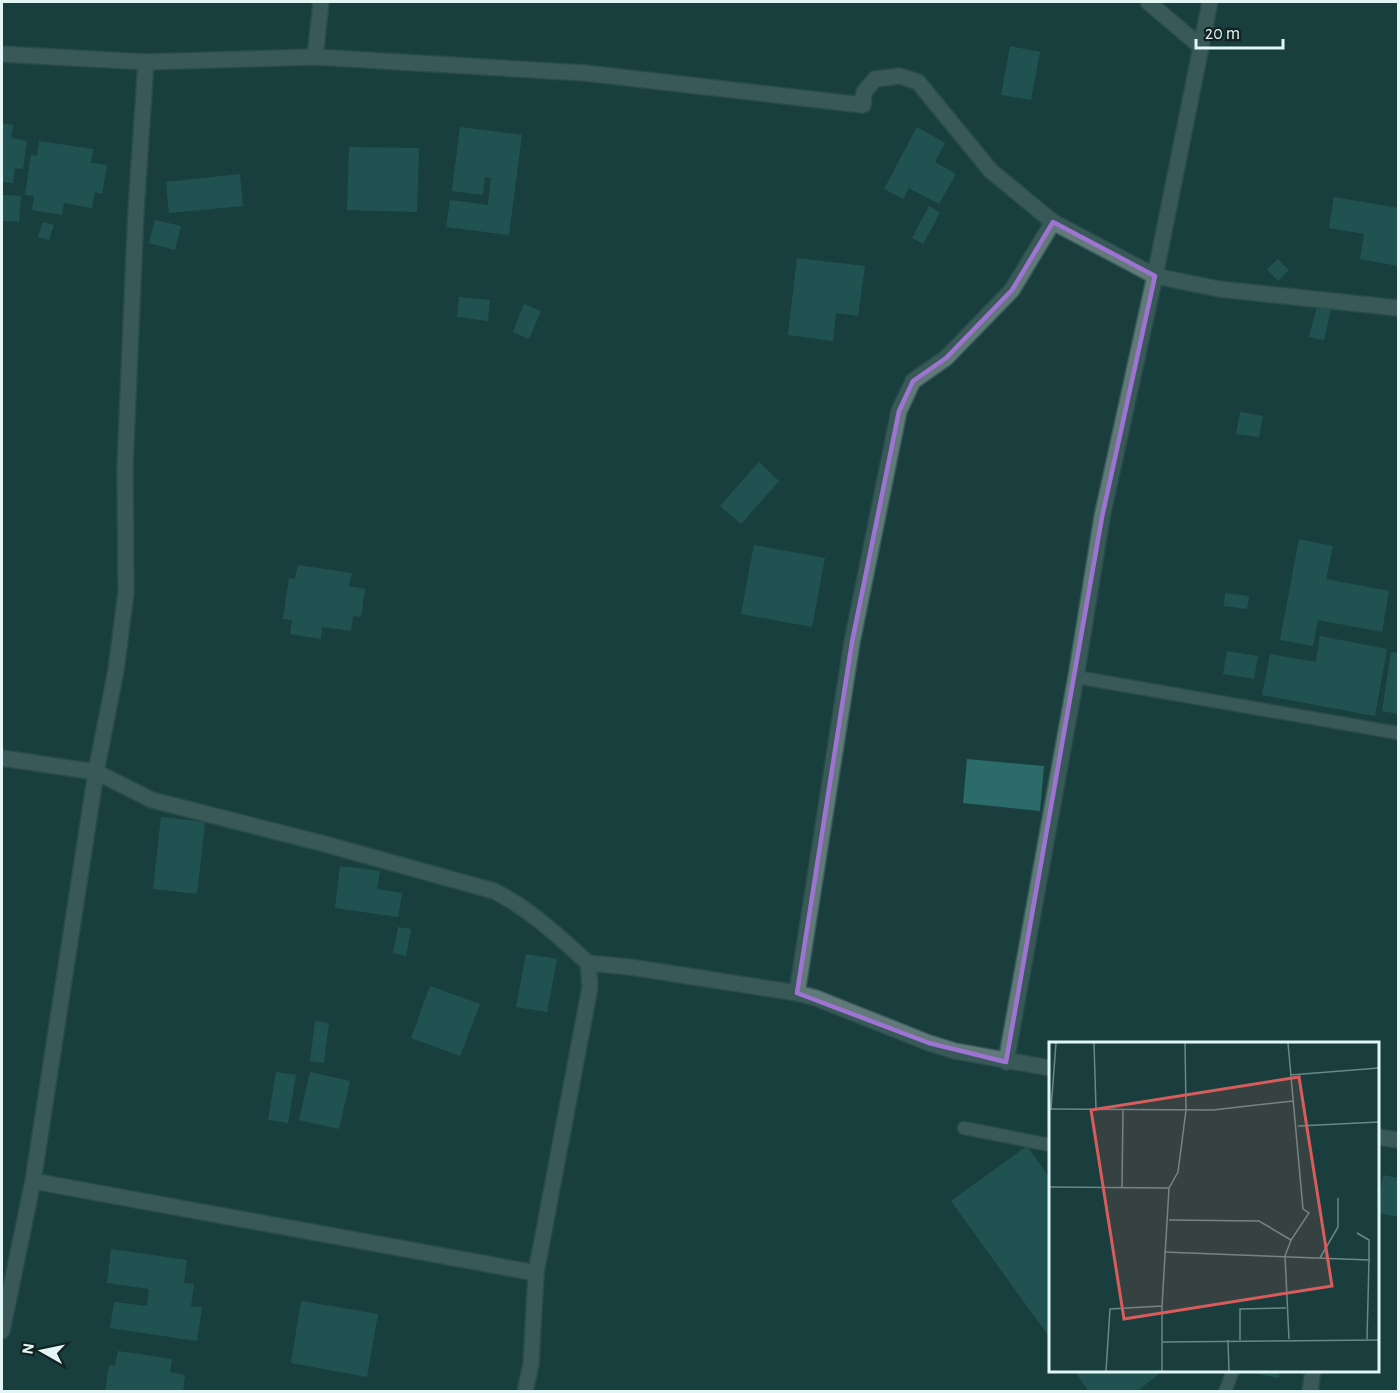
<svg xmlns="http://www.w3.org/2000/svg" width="1400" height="1393" font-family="'Alegreya Sans',sans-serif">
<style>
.building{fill:#2b6b6a}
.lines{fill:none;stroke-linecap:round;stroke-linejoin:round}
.lane-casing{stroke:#3a5b5b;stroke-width:15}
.street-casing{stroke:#3a5b5b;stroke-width:18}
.lane{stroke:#617a79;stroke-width:12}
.street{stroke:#617a79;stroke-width:15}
.marked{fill:none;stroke:#9f73d2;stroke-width:4.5;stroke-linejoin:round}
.inset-road{fill:none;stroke:#6a8888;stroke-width:1.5}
.view{fill:#d95c5c;fill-opacity:0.15;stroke:#d95c5c;stroke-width:3}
.inset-edge{fill:none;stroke:#e2f6f6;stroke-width:3}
</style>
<rect width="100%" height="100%" fill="#1a3e3e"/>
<path class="building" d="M 1010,46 L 1040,52 L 1031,100 L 1001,95 Z
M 2,123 L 13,125 L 11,138 L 27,141 L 23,169 L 15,168 L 13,183 L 2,182 Z
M 460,127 L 522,135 L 509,235 L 446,227 L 450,200 L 488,205 L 491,178 L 485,177 L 483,195 L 452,191 Z
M 917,127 L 945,143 L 935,162 L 956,174 L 939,204 L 909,188 L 903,199 L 884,189 Z
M 39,141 L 93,149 L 91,163 L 107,165 L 102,194 L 95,192 L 92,208 L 64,203 L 62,215 L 32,210 L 34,196 L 25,195 L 31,155 L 37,156 Z
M 349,147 L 419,148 L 417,212 L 347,210 Z
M 240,174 L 243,206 L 169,213 L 166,182 Z
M 2,195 L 21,196 L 19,222 L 2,221 Z
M 1334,197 L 1398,208 L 1398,266 L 1360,259 L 1364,234 L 1329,228 Z
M 929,206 L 940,213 L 923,244 L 912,238 Z
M 155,220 L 181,226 L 175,250 L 149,243 Z
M 43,222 L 54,225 L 49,240 L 38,237 Z
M 797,258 L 865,266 L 858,316 L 836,313 L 833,341 L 788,335 Z
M 1278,259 L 1289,270 L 1278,281 L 1267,269 Z
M 459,297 L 490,300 L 488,321 L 457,317 Z
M 524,304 L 541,311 L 529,339 L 513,332 Z
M 1317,306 L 1331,309 L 1324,340 L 1309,337 Z
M 1240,412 L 1263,416 L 1259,437 L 1236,434 Z
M 759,462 L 779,481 L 741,524 L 720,506 Z
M 1299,539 L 1333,546 L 1326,579 L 1389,591 L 1382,632 L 1318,620 L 1313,646 L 1280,640 Z
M 754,545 L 825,558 L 812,627 L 741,614 Z
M 298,565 L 352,573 L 349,586 L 365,589 L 361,617 L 353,616 L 351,631 L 322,627 L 321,639 L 290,634 L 292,620 L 283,619 L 289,578 L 295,579 Z
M 1225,593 L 1249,596 L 1247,609 L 1224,606 Z
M 1320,636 L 1387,649 L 1375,716 L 1262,695 L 1270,654 L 1316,662 Z
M 1227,651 L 1258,656 L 1254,679 L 1223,674 Z
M 1391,652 L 1398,653 L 1398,714 L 1382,711 Z
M 967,759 L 1044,766 L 1040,811 L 963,803 Z
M 161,817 L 205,822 L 197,894 L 153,889 Z
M 340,866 L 380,871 L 377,889 L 402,893 L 398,917 L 335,908 Z
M 398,927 L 411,929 L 406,956 L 393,953 Z
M 526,954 L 557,959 L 547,1012 L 516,1007 Z
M 430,986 L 480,1004 L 460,1056 L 411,1038 Z
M 315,1021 L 329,1023 L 324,1063 L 310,1061 Z
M 276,1072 L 296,1075 L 288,1123 L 268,1120 Z
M 310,1072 L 350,1081 L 339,1129 L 299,1120 Z
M 1027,1146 L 1049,1177 L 1050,1176 L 1050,1338 L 951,1201 Z
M 1383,1175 L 1398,1178 L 1398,1217 L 1378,1213 Z
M 111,1249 L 187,1260 L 184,1283 L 194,1284 L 191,1306 L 202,1307 L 197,1341 L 110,1328 L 114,1302 L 147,1306 L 149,1289 L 107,1283 Z
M 301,1301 L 378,1314 L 367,1377 L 291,1363 Z
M 118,1351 L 172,1359 L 170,1372 L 185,1375 L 183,1392 L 105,1392 L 109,1365 L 115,1366 Z
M 1074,1370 L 1164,1370 L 1136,1392 L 1089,1392 Z
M 1253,1370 L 1280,1370 L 1279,1378 L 1253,1373 Z"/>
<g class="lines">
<g class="lane-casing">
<path id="lane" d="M 1076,677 L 1398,733
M 964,1128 L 1050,1145
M 1225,1392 L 1233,1370"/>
</g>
<g class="street-casing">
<path id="street" d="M 1148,2 L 1200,46
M 2,54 L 146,62 L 315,57 L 585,73 L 863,105 L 864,92 L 875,79 L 900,76 L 918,82 L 991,171 L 1053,222 L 1155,276 L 1219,289 L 1398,308
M 315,57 L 321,2
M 2,758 L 96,772 L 152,800 L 321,843 L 494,891 C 530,909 559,937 588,963 L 590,987 L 536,1273 L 531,1364 L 525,1392
M 588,963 L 630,967 L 797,993 L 816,998 L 929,1043 L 955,1051 L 1050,1068
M 797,993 L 852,642 L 899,411 L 913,381 L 946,358 L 1012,290 L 1053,222
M 1006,1062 L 1076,677 L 1102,517 L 1155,276 L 1210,2
M 1378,1137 L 1398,1140
M 33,1181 L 536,1273
M 2,1331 L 33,1181 L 96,772 L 116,670 L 126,592 L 125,466 L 136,210 L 146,62
M 1310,1392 L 1313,1370"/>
</g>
<use href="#lane" class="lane"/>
<use href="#street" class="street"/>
</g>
<path d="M0 0H1400V1393H0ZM 1053,222 L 1155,276 L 1102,517 L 1006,1062 L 929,1043 L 797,993 L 852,642 L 899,411 L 913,381 L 946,358 L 1012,290 Z" fill="#1a3e3e" fill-opacity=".55" fill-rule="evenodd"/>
<path class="marked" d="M 1053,222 L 1155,276 L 1102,517 L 1006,1062 L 929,1043 L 797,993 L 852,642 L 899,411 L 913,381 L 946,358 L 1012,290 Z"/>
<g transform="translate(1049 1042)">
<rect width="330" height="330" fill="#1a3e3e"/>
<path class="inset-road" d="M 45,1 L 47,67M 239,1 L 254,167 L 260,171 L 242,198 L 236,214 L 240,297M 241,33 L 330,26M 0,67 L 164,68 L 244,59M 2,67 L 7,1M 249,84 L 330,80M 0,145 L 120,146 L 129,130 L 137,68 L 136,1M 73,145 L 74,68M 120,178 L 210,179 L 242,198M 308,191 L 320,198 L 320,218M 115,210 L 320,218 L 318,297M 271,216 L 289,185 L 289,156M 179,298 L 180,329M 191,298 L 191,267 L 237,266M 114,300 L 330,298M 57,329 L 61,267 L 113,264M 113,329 L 113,264 L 120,146"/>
<path class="view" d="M 250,35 L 283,244 L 75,277 L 42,68 Z"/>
<rect width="330" height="330" class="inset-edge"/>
</g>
<rect width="1400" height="1393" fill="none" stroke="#e2f6f6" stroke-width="6"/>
<g transform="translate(42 1351) rotate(279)" stroke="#132222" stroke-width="4.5" paint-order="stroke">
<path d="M0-4.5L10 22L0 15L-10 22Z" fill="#e2f6f6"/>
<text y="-9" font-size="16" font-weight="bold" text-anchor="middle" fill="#e2f6f6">N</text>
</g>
<path d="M1196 39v9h87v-9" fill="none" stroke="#e2f6f6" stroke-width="3"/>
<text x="1205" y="39" font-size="18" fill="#e2f6f6" stroke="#132222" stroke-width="4.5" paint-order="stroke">20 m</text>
</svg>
